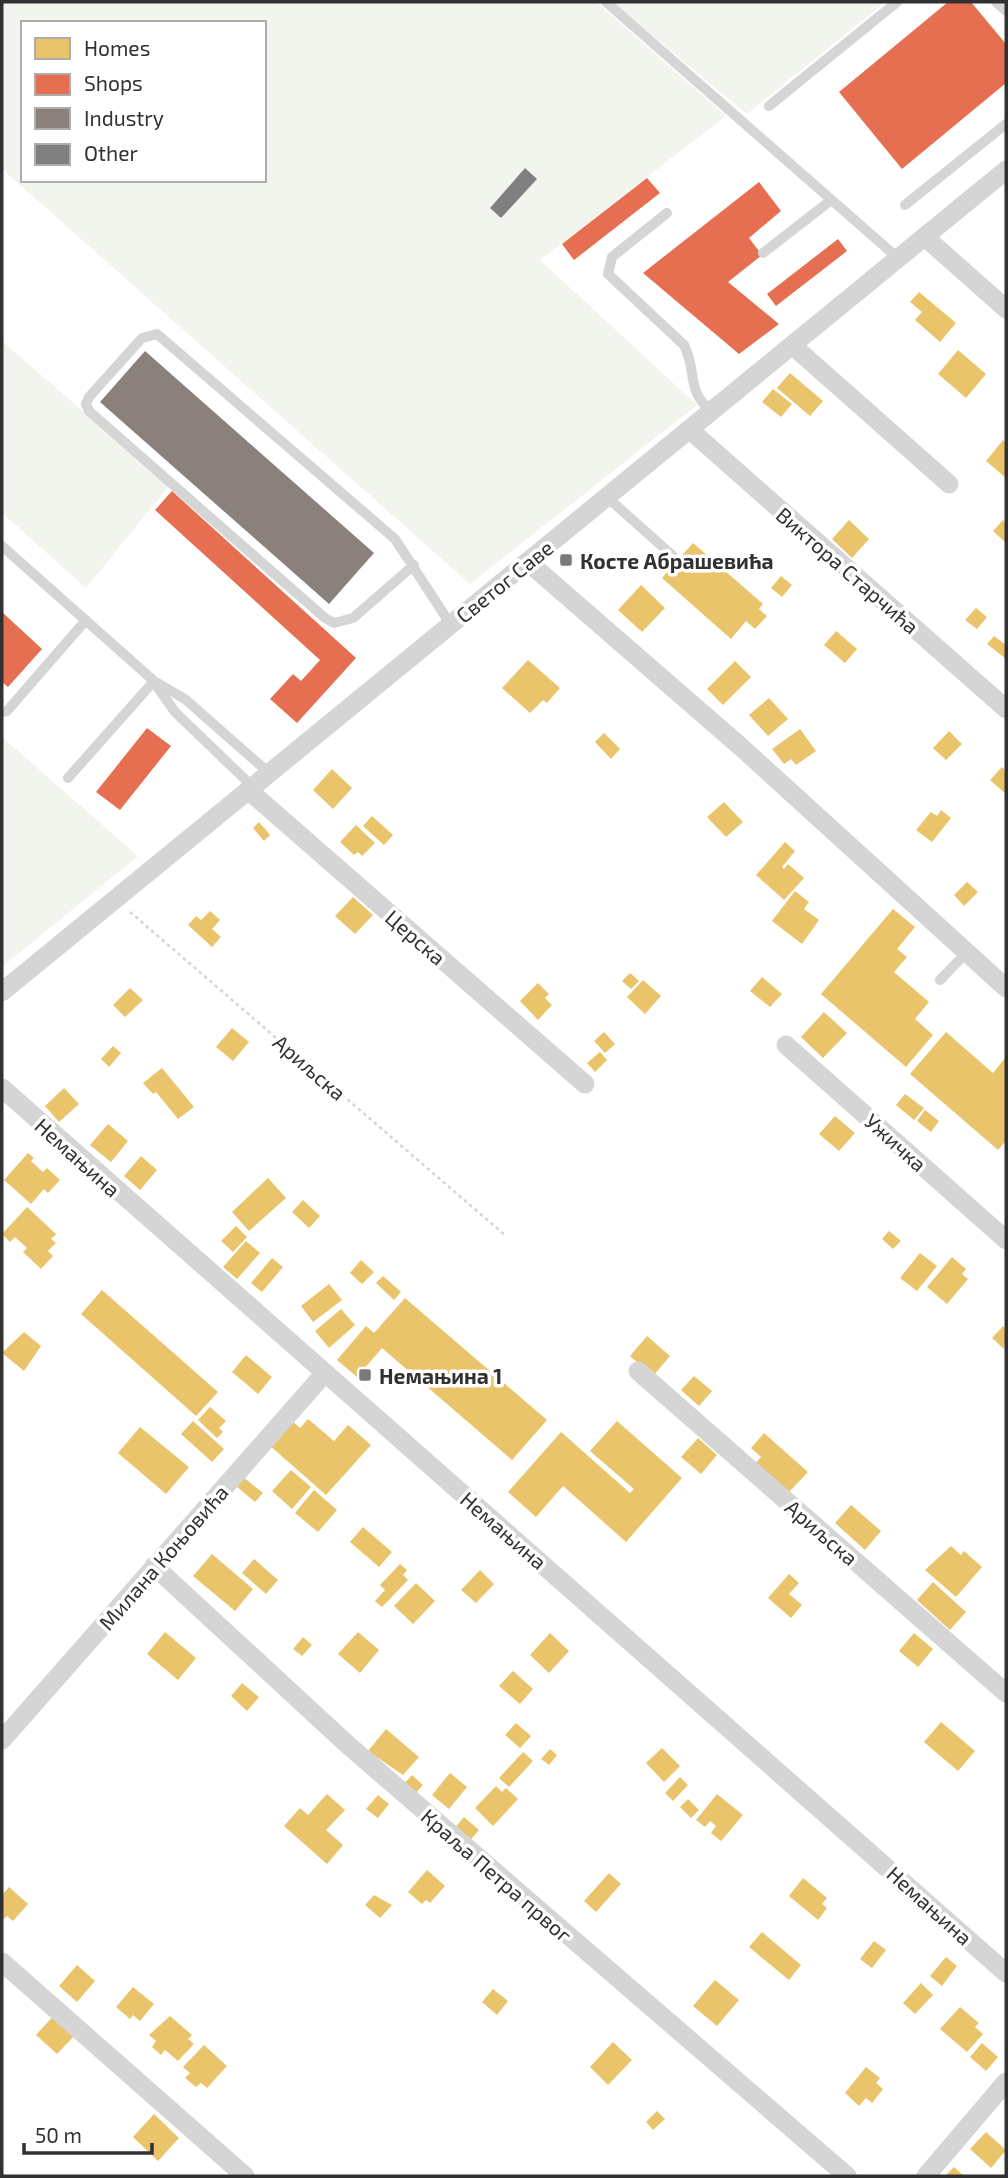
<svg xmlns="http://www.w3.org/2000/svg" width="1008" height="2178" font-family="'Exo 2',sans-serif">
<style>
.green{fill:#f2f5ed;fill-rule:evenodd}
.homes{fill:#e9c46a}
.shops{fill:#e76f51}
.industry{fill:#8a817c}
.building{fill:#808080}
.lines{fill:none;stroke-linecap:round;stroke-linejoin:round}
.path{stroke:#d5d5d5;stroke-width:2.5;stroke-dasharray:3.5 3.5;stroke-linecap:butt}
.service{stroke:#d5d5d5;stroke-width:10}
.minor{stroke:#d5d5d5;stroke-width:19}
.poi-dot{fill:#797979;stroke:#fff;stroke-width:2.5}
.labels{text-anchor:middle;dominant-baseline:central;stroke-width:7;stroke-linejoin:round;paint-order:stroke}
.poi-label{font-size:21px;font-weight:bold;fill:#313131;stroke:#fff;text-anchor:start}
.street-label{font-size:21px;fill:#313131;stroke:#fff}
</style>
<rect width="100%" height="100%" fill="#fff"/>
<path class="green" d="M 2,2 L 596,2 L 726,116 L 540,260 L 697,405 L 470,584 L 2,169 ZM 23,23 L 264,23 L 264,180 L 23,180 Z
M 612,2 L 885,2 L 747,114 Z
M 2,341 L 169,486 L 86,588 L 2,513 Z
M 2,737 L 138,856 L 2,967 Z"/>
<path class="homes" d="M 919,292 L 956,323 L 940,342 L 915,320 L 922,312 L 910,302 Z
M 958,350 L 986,374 L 966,398 L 938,374 Z
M 790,373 L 823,401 L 810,416 L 777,388 Z
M 773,389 L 792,404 L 781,417 L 762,402 Z
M 1003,440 L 1006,443 L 1006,478 L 986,461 Z
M 849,520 L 869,539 L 852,558 L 832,539 Z
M 1003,520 L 1006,524 L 1006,543 L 993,531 Z
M 693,543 L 763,604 L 759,609 L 767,616 L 755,629 L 746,621 L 731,639 L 662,578 Z
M 781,576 L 792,585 L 782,597 L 771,588 Z
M 641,585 L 665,608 L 642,632 L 618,610 Z
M 976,608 L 987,617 L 977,629 L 965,620 Z
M 836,631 L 857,649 L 845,663 L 824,645 Z
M 994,636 L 1006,645 L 1006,659 L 987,644 Z
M 528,660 L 560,688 L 547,703 L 543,700 L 530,713 L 502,688 Z
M 735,661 L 751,677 L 723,705 L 707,689 Z
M 769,698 L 788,719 L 768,736 L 749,715 Z
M 800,729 L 816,751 L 796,765 L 791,759 L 784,764 L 772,749 Z
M 949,731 L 962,744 L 946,760 L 933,748 Z
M 604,733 L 620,749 L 611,759 L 595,742 Z
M 1002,767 L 1006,771 L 1006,794 L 990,780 Z
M 332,769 L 352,788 L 333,809 L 313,790 Z
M 724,802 L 743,822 L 726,837 L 707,817 Z
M 941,810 L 951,818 L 932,842 L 916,830 L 931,812 L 937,816 Z
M 372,816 L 393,835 L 384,845 L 363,826 Z
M 259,822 L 270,835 L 264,841 L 253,828 Z
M 356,825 L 375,843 L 362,856 L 358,852 L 354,855 L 340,842 Z
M 785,842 L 795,851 L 782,867 L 784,869 L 788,864 L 804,878 L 784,900 L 756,875 Z
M 967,882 L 978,892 L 964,906 L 954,895 Z
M 795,891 L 809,902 L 804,909 L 819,920 L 802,944 L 772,921 Z
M 353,897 L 373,915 L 355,934 L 335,916 Z
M 893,909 L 915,927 L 897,949 L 907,957 L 894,972 L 929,1002 L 915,1019 L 933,1035 L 906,1067 L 821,994 Z
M 210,911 L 220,920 L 212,929 L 221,937 L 212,947 L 188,925 L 196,916 L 201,920 Z
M 630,973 L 639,981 L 631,989 L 622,981 Z
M 762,977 L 782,994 L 770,1007 L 750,991 Z
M 643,980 L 661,996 L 645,1014 L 627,997 Z
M 538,983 L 549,994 L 545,998 L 552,1005 L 538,1020 L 520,1001 Z
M 130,988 L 143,1000 L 125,1017 L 113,1005 Z
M 824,1012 L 847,1033 L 823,1058 L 801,1037 Z
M 232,1028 L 249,1042 L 233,1061 L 216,1047 Z
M 604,1032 L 615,1044 L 605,1053 L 594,1041 Z
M 946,1032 L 993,1073 L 1006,1057 L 1006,1141 L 998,1150 L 910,1074 Z
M 113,1046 L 121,1053 L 109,1067 L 101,1059 Z
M 600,1052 L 607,1060 L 595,1072 L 587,1063 Z
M 162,1068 L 194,1107 L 178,1119 L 156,1092 L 153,1094 L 143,1083 Z
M 64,1088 L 79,1104 L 59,1122 L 45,1106 Z
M 905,1094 L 924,1108 L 914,1120 L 896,1105 Z
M 925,1110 L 939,1121 L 931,1132 L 917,1121 Z
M 835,1116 L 855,1133 L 839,1151 L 819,1134 Z
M 108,1124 L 128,1141 L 111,1162 L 90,1145 Z
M 28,1153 L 34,1158 L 31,1161 L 43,1172 L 47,1168 L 60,1180 L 48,1193 L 44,1189 L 31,1204 L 4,1180 Z
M 141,1156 L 157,1170 L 140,1190 L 124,1176 Z
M 268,1178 L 286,1198 L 249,1231 L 232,1212 Z
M 303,1200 L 320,1216 L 309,1228 L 292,1212 Z
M 27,1207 L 56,1234 L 51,1239 L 56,1243 L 48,1251 L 53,1256 L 41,1269 L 23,1252 L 27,1248 L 15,1237 L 10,1242 L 2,1234 Z
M 236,1226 L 247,1237 L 233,1252 L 221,1241 Z
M 889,1231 L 901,1241 L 893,1249 L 882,1239 Z
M 246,1241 L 260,1253 L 237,1279 L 223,1267 Z
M 920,1253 L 937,1266 L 917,1291 L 900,1278 Z
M 952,1257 L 966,1269 L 962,1274 L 968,1279 L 947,1304 L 927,1287 Z
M 272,1258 L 283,1267 L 262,1292 L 251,1283 Z
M 361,1260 L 374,1272 L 362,1284 L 350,1273 Z
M 383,1276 L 401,1292 L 394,1300 L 376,1283 Z
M 329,1284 L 342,1300 L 313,1322 L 301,1306 Z
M 102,1290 L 218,1392 L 196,1416 L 81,1314 Z
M 405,1298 L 547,1420 L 512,1460 L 382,1348 L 357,1377 L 337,1360 L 366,1326 L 374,1333 Z
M 341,1309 L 355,1325 L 329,1348 L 315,1331 Z
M 1003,1326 L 1006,1330 L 1004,1349 L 992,1338 Z
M 24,1332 L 41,1346 L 24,1371 L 2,1353 Z
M 647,1336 L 670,1356 L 653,1376 L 630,1356 Z
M 246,1355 L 272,1377 L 258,1394 L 232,1372 Z
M 694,1376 L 712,1391 L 699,1406 L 681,1390 Z
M 210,1407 L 226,1421 L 219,1428 L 223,1432 L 217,1438 L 198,1420 Z
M 290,1419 L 300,1428 L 308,1419 L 334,1441 L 348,1425 L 371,1445 L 326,1495 L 268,1444 Z
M 193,1421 L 224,1449 L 212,1462 L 181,1434 Z
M 617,1421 L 682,1478 L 626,1542 L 563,1486 L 536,1517 L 508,1492 L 561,1432 L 630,1493 L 634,1489 L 590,1451 Z
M 140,1427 L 189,1467 L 166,1494 L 118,1453 Z
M 764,1433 L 808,1472 L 789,1492 L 756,1463 L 761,1457 L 751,1448 Z
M 698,1438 L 717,1455 L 701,1474 L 681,1457 Z
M 291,1470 L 311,1487 L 292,1509 L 272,1491 Z
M 243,1477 L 263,1493 L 255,1502 L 236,1486 Z
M 314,1490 L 337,1510 L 318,1532 L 295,1513 Z
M 851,1505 L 881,1531 L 865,1550 L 835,1523 Z
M 363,1527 L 392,1552 L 379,1567 L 350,1542 Z
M 951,1546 L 961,1555 L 964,1551 L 982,1567 L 956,1597 L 925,1570 Z
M 212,1554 L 253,1589 L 235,1611 L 193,1576 Z
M 254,1559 L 278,1580 L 266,1594 L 242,1573 Z
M 400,1564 L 407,1570 L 403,1575 L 408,1580 L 382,1607 L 375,1601 L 385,1590 L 380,1585 Z
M 480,1570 L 494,1584 L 476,1603 L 461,1590 Z
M 789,1574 L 799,1583 L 789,1594 L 802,1605 L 791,1618 L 768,1598 Z
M 933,1582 L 966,1612 L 950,1630 L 917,1600 Z
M 416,1583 L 435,1601 L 413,1624 L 394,1606 Z
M 165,1632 L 196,1658 L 178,1680 L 147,1654 Z
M 358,1632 L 379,1650 L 360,1673 L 338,1654 Z
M 550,1633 L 569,1651 L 549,1673 L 530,1655 Z
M 914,1633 L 933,1649 L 918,1667 L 899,1651 Z
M 303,1637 L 312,1645 L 302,1656 L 293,1649 Z
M 513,1671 L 533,1689 L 520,1704 L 499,1686 Z
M 242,1683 L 259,1697 L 247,1711 L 231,1696 Z
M 941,1722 L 975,1751 L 958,1771 L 924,1742 Z
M 516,1723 L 531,1736 L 520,1748 L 505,1735 Z
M 386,1729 L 419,1757 L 403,1775 L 368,1751 Z
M 662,1748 L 680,1766 L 664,1782 L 646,1763 Z
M 550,1749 L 557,1755 L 549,1765 L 541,1759 Z
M 523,1752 L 533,1761 L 509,1787 L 499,1778 Z
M 450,1773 L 467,1787 L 449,1809 L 432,1795 Z
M 412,1775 L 423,1785 L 414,1795 L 403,1785 Z
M 680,1777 L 688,1785 L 673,1801 L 665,1793 Z
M 496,1786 L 502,1792 L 506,1788 L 518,1799 L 493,1826 L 475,1808 Z
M 327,1794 L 345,1810 L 326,1830 L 343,1845 L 327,1864 L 284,1826 L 300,1808 L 308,1815 Z
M 717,1794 L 743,1815 L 721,1841 L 711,1833 L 716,1826 L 710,1821 L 705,1827 L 696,1820 Z
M 378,1795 L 389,1804 L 378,1818 L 366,1809 Z
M 688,1799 L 699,1810 L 691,1818 L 680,1807 Z
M 464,1817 L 479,1830 L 467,1844 L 452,1831 Z
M 427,1870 L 445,1886 L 430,1903 L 426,1900 L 422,1904 L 408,1892 Z
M 609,1873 L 621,1884 L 596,1912 L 584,1901 Z
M 803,1878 L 827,1898 L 822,1904 L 827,1908 L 818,1920 L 789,1896 Z
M 9,1887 L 28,1904 L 13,1921 L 7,1916 L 4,1919 L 2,1916 L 2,1895 Z
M 374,1895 L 392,1905 L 380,1918 L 365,1905 Z
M 762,1932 L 801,1965 L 789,1980 L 749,1947 Z
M 874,1941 L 886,1950 L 872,1968 L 860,1959 Z
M 946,1957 L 957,1966 L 942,1986 L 930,1976 Z
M 77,1965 L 95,1981 L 77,2002 L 59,1986 Z
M 715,1980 L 739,2000 L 717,2026 L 693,2006 Z
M 921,1983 L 933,1995 L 915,2014 L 903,2003 Z
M 133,1987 L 154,2004 L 140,2021 L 133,2015 L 130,2019 L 116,2007 Z
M 493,1989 L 508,2001 L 497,2015 L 482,2002 Z
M 960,2007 L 979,2023 L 975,2027 L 983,2034 L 967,2052 L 940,2029 Z
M 55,2014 L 76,2034 L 57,2054 L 36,2035 Z
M 170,2016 L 192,2035 L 188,2039 L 194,2044 L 178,2061 L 165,2050 L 161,2055 L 152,2047 L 156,2041 L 149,2035 Z
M 613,2042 L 632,2060 L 608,2085 L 590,2067 Z
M 982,2043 L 998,2057 L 986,2071 L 970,2057 Z
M 204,2045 L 227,2066 L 207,2088 L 201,2083 L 196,2087 L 185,2078 L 190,2073 L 183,2067 Z
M 866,2067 L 880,2078 L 876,2083 L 883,2089 L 872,2103 L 866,2098 L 859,2106 L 845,2093 Z
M 657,2111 L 665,2119 L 653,2130 L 646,2122 Z
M 154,2114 L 179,2138 L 158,2161 L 133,2137 Z
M 986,2132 L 1006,2150 L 991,2168 L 970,2149 Z
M 954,2167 L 964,2176 L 945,2176 Z"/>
<path class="shops" d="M 948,2 L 971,2 L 1006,44 L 1006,83 L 902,169 L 839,92 Z
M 647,178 L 660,193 L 574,260 L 562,244 Z
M 759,182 L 781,211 L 749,238 L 762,255 L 728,282 L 779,324 L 739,354 L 643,273 Z
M 838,239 L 847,251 L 776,306 L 767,294 Z
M 172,491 L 356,658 L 297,723 L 270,699 L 293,674 L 301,681 L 320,660 L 155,510 Z
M 2,612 L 42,649 L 8,687 L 2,682 Z
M 147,728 L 171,746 L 120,810 L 96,792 Z"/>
<path class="industry" d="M 145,351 L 374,553 L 329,604 L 100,402 Z"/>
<path class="building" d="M 525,168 L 537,179 L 501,218 L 490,208 Z"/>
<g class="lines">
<path class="path" d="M 130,912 L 506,1236"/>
<path class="service" d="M 606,2 L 899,259
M 996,2 L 1006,11
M 769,106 L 897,2
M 905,205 L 1006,124
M 667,213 L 612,257 L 608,274 L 684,345 C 698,374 685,387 711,412
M 763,253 L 830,201
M 608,498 L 673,556
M 2,546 L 154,681 L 185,699 L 269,773
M 414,565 L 353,618 L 334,623 L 325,618 L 89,411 L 86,404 L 89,397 L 142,338 L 157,334 L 395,539 L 451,625
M 156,685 L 175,712 L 252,786
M 2,712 L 7,711 L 86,620
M 68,778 L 154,681
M 940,980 L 966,953"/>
<path class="minor" d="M 925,237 L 1006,309
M 792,345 L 949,484
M 690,430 L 1006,709
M 528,562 L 741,747 L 1006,988
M 248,790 L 585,1084
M 2,992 L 1006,170
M 786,1045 L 1006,1240
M 2,1088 L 1006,1973
M 638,1371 L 1006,1693
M 154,1566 L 348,1745 L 847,2176
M 2,1740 L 324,1374
M 2,1962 L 245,2176
M 926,2176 L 1006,2082"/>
</g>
<g class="poi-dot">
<rect x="559" y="553" width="14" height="14" rx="3.5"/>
<rect x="358" y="1368" width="14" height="14" rx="3.5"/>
</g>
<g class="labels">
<g class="poi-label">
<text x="580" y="560">Косте Абрашевића</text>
<text x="379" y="1375">Немањина 1</text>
</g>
<g class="street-label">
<text transform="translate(848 570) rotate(41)">Виктора Старчића</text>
<text transform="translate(504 581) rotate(-39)">Светог Саве</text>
<text transform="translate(416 937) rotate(41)">Церска</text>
<text transform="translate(310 1067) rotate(41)">Ариљска</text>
<text transform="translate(896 1142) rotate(42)">Ужичка</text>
<text transform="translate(78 1157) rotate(42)">Немањина</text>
<text transform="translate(504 1530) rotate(41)">Немањина</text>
<text transform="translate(822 1532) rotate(41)">Ариљска</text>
<text transform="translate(163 1557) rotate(-49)">Милана Коњовића</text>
<text transform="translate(497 1875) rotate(41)">Краља Петра првог</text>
<text transform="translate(930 1905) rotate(42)">Немањина</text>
</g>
</g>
<rect width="1008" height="2178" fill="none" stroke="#313131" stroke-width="7"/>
<rect x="21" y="21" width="245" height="161" fill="#ffffff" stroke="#adadad" stroke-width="2"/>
<rect x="35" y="38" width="35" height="21" fill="#e9c46a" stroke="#adadad" stroke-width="2"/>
<text x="84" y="56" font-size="21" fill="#313131">Homes</text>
<rect x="35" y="74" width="35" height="21" fill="#e76f51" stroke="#adadad" stroke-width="2"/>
<text x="84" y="91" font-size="21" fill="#313131">Shops</text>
<rect x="35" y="108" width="35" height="21" fill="#8a817c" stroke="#adadad" stroke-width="2"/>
<text x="84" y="126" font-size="21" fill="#313131">Industry</text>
<rect x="35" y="144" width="35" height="21" fill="#808080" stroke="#adadad" stroke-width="2"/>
<text x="84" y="161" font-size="21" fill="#313131">Other</text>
<path d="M24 2143v10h128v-10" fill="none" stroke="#313131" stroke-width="3.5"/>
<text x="35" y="2143" font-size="21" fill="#313131" stroke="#ffffff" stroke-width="5" paint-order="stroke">50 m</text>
</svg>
